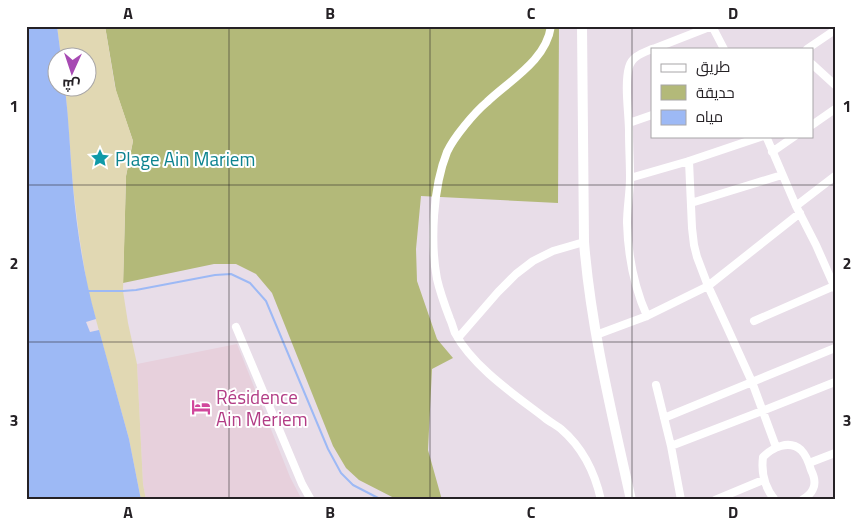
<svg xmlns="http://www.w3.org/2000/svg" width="861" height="526" font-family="'Titillium Web',Cairo,sans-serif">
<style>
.commercial{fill:#e7d0dc}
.green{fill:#b3b979}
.sand{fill:#e1d8b3}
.water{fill:#9db9f5}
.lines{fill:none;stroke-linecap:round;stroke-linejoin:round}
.stream{stroke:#9db9f5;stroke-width:2}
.minor{stroke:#fff;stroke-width:8}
.major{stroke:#fff;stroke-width:10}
.grid{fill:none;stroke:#252125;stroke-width:1;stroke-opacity:0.55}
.labels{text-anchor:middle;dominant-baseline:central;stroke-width:4;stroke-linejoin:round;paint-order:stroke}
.culture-label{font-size:19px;fill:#0d838f;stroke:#fff;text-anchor:start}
.hotel-label{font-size:19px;fill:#b23c85;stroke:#fff;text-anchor:start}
.neatline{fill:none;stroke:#252125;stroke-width:2}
.grid-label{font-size:16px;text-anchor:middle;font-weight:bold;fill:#252125}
</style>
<rect width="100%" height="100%" fill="#e8dde8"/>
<path class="commercial" d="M 237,344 L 290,477 L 302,500 L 146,500 L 143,484 L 137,364 Z"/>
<path class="green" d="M 105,26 L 559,26 L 558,203 L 421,196 L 416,249 L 417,281 L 437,339 L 453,358 L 432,369 L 428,450 L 442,500 L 398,500 L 359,480 L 346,468 L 333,446 L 272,293 L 256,274 L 236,264 L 214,264 L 123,283 L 126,176 L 133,141 L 116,91 Z"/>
<path class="sand" d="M 57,26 L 105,26 L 115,87 L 133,141 L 126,176 L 123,291 L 128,323 L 137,364 L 143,484 L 146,500 L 141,500 L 129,439 L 88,291 L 79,235 L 73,187 L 67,108 L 65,88 L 88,88 L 88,58 L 61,57 Z"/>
<path class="water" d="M 26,26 L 57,26 L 61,57 L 58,58 L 58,88 L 65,88 C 69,121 70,154 73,187 C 77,231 84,276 96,319 L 86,322 L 90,332 L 99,330 L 129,439 L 141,500 L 26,500 Z"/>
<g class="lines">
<path class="stream" d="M 88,291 L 123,291 L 136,290 L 215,275 L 231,274 L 250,283 L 266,301 L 328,449 L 341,473 L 353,485 L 382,500"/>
<path class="minor" d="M 551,26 C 546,61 510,80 487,102 C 474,113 454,137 447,152 C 433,187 430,242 437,279 C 440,292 445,306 450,319 C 452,323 453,328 455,333 C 473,367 515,395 545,418 C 550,422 556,425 561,429 C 582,447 595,473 601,500
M 712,26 L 724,49
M 653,49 L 712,26
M 807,49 L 835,30
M 812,64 L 835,85
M 629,123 L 652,115
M 812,125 L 835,109
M 766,136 L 796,206 L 816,245 L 835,288
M 772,152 L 795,136
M 689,161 L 692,228 L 694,245 L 697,257 L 708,286 L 727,327 L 752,382 L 776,447
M 630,178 L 689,161 L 763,136
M 691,203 L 782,175
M 796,206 L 835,176
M 647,316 C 634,287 628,256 627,223 C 627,208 630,193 630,178 C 630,162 629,147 629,132 C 629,113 624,85 629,67 C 632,56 643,53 652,49
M 754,321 L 834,286
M 236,327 L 302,484 L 311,500
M 596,335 L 647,316 L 708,286 L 800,213
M 458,338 L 498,292 L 516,274 L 533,261 L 553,251 L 584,242
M 656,385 L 671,446 L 681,500
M 664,418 L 835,348
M 671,446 L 762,411 L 835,382
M 809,463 L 835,453
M 715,500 L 763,480
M 775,500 C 765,488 761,473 763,457 C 772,448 789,439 801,450 C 806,455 809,463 811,470 C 814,476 816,483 813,489 C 811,494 807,497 802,500"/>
<path class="major" d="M 582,26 L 584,242 C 591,329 612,414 631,500"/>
</g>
<path class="grid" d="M 229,26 L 229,500M 430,26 L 430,500M 632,26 L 632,500M 26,185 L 835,185M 26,342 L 835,342"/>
<defs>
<g id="sight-bare" transform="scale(1.5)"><path d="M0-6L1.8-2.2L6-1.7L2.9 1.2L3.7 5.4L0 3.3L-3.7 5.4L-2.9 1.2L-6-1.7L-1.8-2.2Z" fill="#0f9aa8" stroke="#fff" stroke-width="2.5" paint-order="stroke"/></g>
<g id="hotel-bare" transform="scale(1.5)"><path d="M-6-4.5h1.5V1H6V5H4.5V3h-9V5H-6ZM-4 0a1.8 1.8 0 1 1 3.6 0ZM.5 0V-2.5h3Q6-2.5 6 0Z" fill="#d1479c" stroke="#fff" stroke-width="2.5" paint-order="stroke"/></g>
</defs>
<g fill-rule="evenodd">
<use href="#sight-bare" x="100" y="158"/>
<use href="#hotel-bare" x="201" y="407"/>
</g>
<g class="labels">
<g class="culture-label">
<text x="115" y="158">Plage Ain Mariem</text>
</g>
<g class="hotel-label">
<text x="216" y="396">Résidence<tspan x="216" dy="22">Ain Meriem</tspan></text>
</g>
</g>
<rect width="861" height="526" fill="none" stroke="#ffffff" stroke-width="55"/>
<rect x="651" y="48" width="162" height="90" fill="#ffffff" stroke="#a8a6a8"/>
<rect x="661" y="64" width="25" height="8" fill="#ffffff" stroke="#a8a6a8"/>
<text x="696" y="72" font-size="15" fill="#252125">طريق</text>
<rect x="661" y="85" width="25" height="15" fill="#b3b979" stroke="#a8a6a8"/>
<text x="696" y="98" font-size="15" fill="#252125">حديقة</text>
<rect x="661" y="110" width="25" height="15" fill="#9db9f5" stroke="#a8a6a8"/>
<text x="696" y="122" font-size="15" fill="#252125">مياه</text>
<g transform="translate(72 72) rotate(183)"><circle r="24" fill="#ffffff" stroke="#a8a6a8"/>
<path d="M0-4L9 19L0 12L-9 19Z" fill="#a74ab3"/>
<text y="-8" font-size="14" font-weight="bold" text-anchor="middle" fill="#252125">ش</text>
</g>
<rect x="28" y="28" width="806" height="470" class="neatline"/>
<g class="grid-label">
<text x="128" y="19">A</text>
<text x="330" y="19">B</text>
<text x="531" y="19">C</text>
<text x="733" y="19">D</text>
<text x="14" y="112">1</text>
<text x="847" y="112">1</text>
<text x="14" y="269">2</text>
<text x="847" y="269">2</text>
<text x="14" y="426">3</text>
<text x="847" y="426">3</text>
<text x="128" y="518">A</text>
<text x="330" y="518">B</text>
<text x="531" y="518">C</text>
<text x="733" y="518">D</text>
</g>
</svg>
